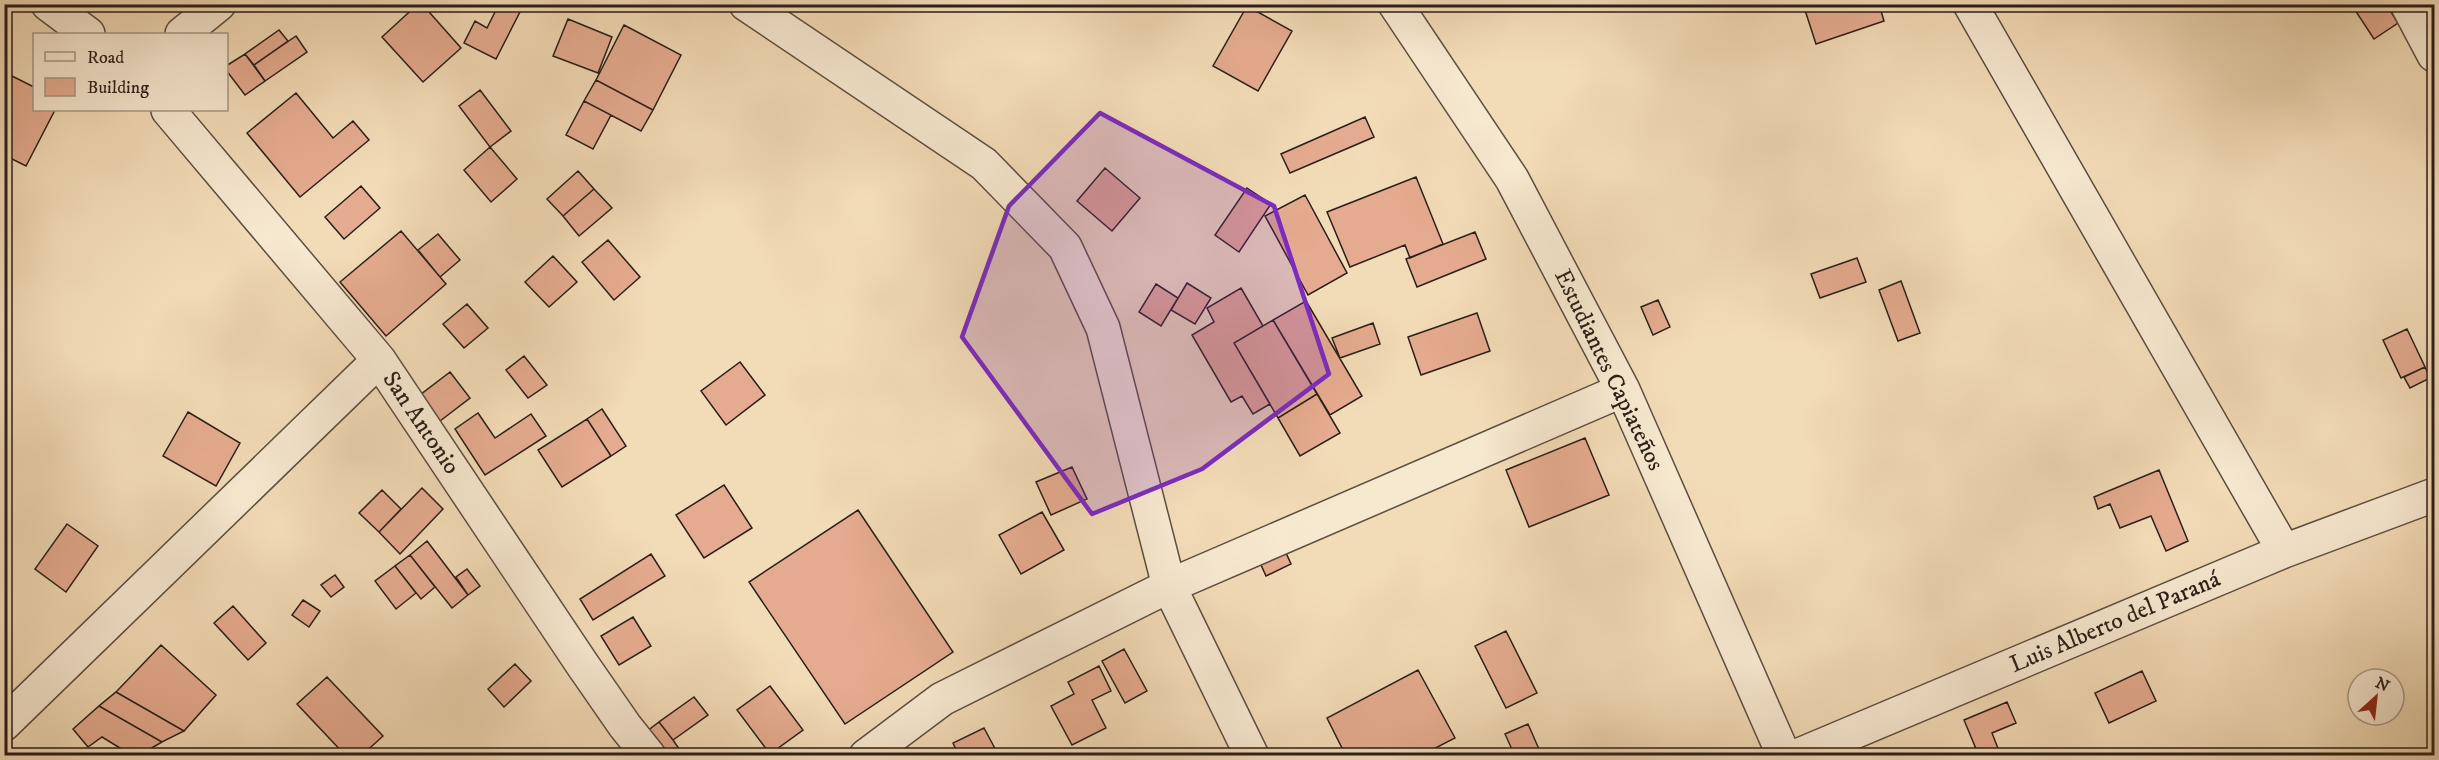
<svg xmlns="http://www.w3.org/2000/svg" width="2439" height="760" font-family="'IM FELL DW Pica',serif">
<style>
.building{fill:#e5ab90;stroke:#2a1f17;stroke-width:1.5}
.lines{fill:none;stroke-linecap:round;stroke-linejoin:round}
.minor-casing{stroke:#5c4e3f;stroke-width:36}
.minor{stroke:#f7e8d0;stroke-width:33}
.marked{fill:#7b2cbf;fill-opacity:0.2;stroke:#7b2cbf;stroke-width:4.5;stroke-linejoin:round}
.labels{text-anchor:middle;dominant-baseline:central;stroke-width:4.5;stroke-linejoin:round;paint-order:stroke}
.street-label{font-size:24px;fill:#2a1f17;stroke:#f7e8d0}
</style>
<rect width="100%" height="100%" fill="#f2dbb7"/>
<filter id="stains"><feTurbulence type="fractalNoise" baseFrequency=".00333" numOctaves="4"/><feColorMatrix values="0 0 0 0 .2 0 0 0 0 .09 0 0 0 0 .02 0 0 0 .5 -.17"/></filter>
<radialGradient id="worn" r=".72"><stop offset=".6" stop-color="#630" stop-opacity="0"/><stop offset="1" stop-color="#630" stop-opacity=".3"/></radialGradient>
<path class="building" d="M 418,4 L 422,4 L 461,48 L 423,82 L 382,37 Z
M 499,4 L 516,4 L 522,8 L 496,59 L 464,43 L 475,21 L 487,28 Z
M 1803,4 L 1879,4 L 1884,21 L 1816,44 Z
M 2351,4 L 2386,4 L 2398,23 L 2374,39 Z
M 1247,6 L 1292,31 L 1258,91 L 1213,66 Z
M 568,19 L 612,37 L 598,73 L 553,56 Z
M 624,25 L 681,55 L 653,110 L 596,80 Z
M 279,30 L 288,41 L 254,65 L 245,54 Z
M 296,36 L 307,52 L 265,81 L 254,65 Z
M 245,54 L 265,81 L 245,95 L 226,70 L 226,66 Z
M 10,75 L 34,87 L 34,110 L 55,110 L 26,166 L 4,155 L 4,87 Z
M 596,80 L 653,110 L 641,131 L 584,101 Z
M 480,90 L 511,131 L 490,147 L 459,106 Z
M 296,93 L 333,138 L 353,121 L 369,140 L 300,197 L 247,133 Z
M 584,101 L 611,115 L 593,149 L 566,135 Z
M 1365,117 L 1374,137 L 1290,173 L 1281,154 Z
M 490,147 L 517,179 L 491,202 L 464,170 Z
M 1105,168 L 1140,198 L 1112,231 L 1077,201 Z
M 578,171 L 594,189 L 563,216 L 547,199 Z
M 1416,177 L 1443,244 L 1410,258 L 1405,245 L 1350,267 L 1327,212 Z
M 361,186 L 380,208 L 344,239 L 325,217 Z
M 1247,188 L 1271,204 L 1239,252 L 1215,235 Z
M 594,189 L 612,208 L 579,236 L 563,216 Z
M 1305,195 L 1347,273 L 1308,295 L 1265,216 Z
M 401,231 L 446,284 L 386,336 L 340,282 Z
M 1475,232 L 1486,259 L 1417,287 L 1406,259 Z
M 438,234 L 460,260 L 440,277 L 418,250 Z
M 608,240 L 640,277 L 614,300 L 582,262 Z
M 553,256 L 577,282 L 549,307 L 525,282 Z
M 1857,258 L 1866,282 L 1820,298 L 1811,274 Z
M 1901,281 L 1920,333 L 1898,341 L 1879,290 Z
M 1187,283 L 1211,298 L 1195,324 L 1171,310 Z
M 1156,284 L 1178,298 L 1161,326 L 1139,312 Z
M 1241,288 L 1263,326 L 1234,343 L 1270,404 L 1253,414 L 1242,396 L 1231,402 L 1192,335 L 1214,322 L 1207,308 Z
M 1658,300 L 1670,327 L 1653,335 L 1641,307 Z
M 1306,301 L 1362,396 L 1330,415 L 1273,320 Z
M 467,304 L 488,328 L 464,348 L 443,324 Z
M 1477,313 L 1490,351 L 1421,375 L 1408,337 Z
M 1273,320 L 1317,394 L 1278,418 L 1234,343 Z
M 1373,323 L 1380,344 L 1340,358 L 1332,338 Z
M 2407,329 L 2425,367 L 2401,378 L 2383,340 Z
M 524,356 L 547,385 L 528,398 L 506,370 Z
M 740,362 L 765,395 L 726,425 L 701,391 Z
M 2425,367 L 2430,378 L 2410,388 L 2404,377 Z
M 450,372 L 470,398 L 440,421 L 420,395 Z
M 1317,394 L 1340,433 L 1300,456 L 1278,418 Z
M 602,409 L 626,446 L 611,456 L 587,419 Z
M 188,412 L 240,443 L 216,486 L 163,456 Z
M 478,413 L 495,438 L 531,414 L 546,436 L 485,475 L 455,429 Z
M 587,419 L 611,456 L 562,487 L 538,450 Z
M 1585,438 L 1609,495 L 1529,527 L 1506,470 Z
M 1072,467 L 1087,499 L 1051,515 L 1036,482 Z
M 2159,470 L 2188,541 L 2166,551 L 2151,516 L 2120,528 L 2110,504 L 2098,509 L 2094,497 Z
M 724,485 L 752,528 L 704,558 L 676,515 Z
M 422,488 L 443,509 L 400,554 L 379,532 Z
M 382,490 L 401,509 L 379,532 L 359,513 Z
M 858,510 L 953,652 L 845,724 L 749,582 Z
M 1042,512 L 1064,550 L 1021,574 L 999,535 Z
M 67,524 L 98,546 L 66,592 L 35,569 Z
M 427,541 L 468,595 L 452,608 L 410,555 Z
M 1282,544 L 1291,564 L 1266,576 L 1257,556 Z
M 651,554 L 665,576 L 593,620 L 580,599 Z
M 410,555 L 435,587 L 421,599 L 395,566 Z
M 395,566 L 416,593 L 396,609 L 375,581 Z
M 467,569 L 480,586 L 468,595 L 456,577 Z
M 335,575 L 344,587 L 331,597 L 321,585 Z
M 303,600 L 320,611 L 309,627 L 292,615 Z
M 233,606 L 266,643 L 248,660 L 214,623 Z
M 633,617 L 651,646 L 619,665 L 601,636 Z
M 1506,631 L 1537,693 L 1506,708 L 1475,646 Z
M 161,645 L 216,695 L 184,731 L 116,692 Z
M 1124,649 L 1147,691 L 1125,703 L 1102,661 Z
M 515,664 L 531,681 L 504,707 L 488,689 Z
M 1099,666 L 1111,691 L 1092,700 L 1106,728 L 1072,745 L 1051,706 L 1074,694 L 1068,682 Z
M 1418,670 L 1455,738 L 1420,756 L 1346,756 L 1327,718 Z
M 2142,671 L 2156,701 L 2109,723 L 2095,693 Z
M 327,677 L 383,736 L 361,756 L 346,756 L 297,704 Z
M 770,686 L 803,730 L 770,754 L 737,710 Z
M 116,692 L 184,731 L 162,742 L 99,706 Z
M 694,697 L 708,715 L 673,740 L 659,722 Z
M 2007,702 L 2016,723 L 1992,733 L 2001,756 L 1979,756 L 1964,720 Z
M 99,706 L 162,742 L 138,756 L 133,756 L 102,737 L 88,747 L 73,729 Z
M 659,722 L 673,740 L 684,756 L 664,756 L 646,732 Z
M 1528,724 L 1542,756 L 1515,756 L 1505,734 Z
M 984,728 L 999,756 L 959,756 L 953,743 Z"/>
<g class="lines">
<g class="minor-casing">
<path id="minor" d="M 48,4 L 88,34
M 746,4 L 984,164 L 1065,247 L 1103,328 L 1169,586 L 1252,756
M 1395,4 L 1512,179 L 1623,390 L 1784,756
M 1970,4 L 2284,551
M 2407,4 L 2434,55
M 182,34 L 219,4
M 168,110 L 379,360 L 582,664 L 625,726 L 649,756
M 4,724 L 379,360
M 866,756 L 942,699 L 1169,586 L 1623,390
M 1797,756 L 2284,551 L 2434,495"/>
</g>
<use href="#minor" class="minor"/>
</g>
<path class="marked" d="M 1100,113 L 1274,206 L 1329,374 L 1202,469 L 1092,514 L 962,337 L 1009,206 Z"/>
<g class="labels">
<g class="street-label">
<text transform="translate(1609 370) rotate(64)">Estudiantes Capiateños</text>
<text transform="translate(421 423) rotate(56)">San Antonio</text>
<text transform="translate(2115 622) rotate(-23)">Luis Alberto del Paraná</text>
</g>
</g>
<rect width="2439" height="760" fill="none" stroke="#f2dbb7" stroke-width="24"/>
<rect x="6" y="6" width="2427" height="748" fill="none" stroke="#2a1f17" stroke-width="3"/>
<rect x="12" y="12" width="2415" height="736" fill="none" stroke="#2a1f17" stroke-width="1.5"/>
<rect x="33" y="33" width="195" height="78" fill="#f7e8d0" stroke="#a59886" stroke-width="1.5"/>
<rect x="45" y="52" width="30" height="9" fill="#f7e8d0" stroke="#a59886" stroke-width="1.5"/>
<text x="87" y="63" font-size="18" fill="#2a1f17">Road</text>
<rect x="45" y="78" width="30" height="18" fill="#e5ab90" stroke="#a59886" stroke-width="1.5"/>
<text x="87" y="93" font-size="18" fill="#2a1f17">Building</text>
<g transform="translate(2376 697) rotate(27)"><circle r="28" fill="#f7e8d0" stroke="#a59886" stroke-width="1.5"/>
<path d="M0-4.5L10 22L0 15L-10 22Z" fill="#8f2418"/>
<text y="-9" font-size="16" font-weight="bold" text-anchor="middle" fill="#2a1f17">N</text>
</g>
<rect width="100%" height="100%" filter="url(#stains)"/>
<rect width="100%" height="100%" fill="url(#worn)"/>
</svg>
